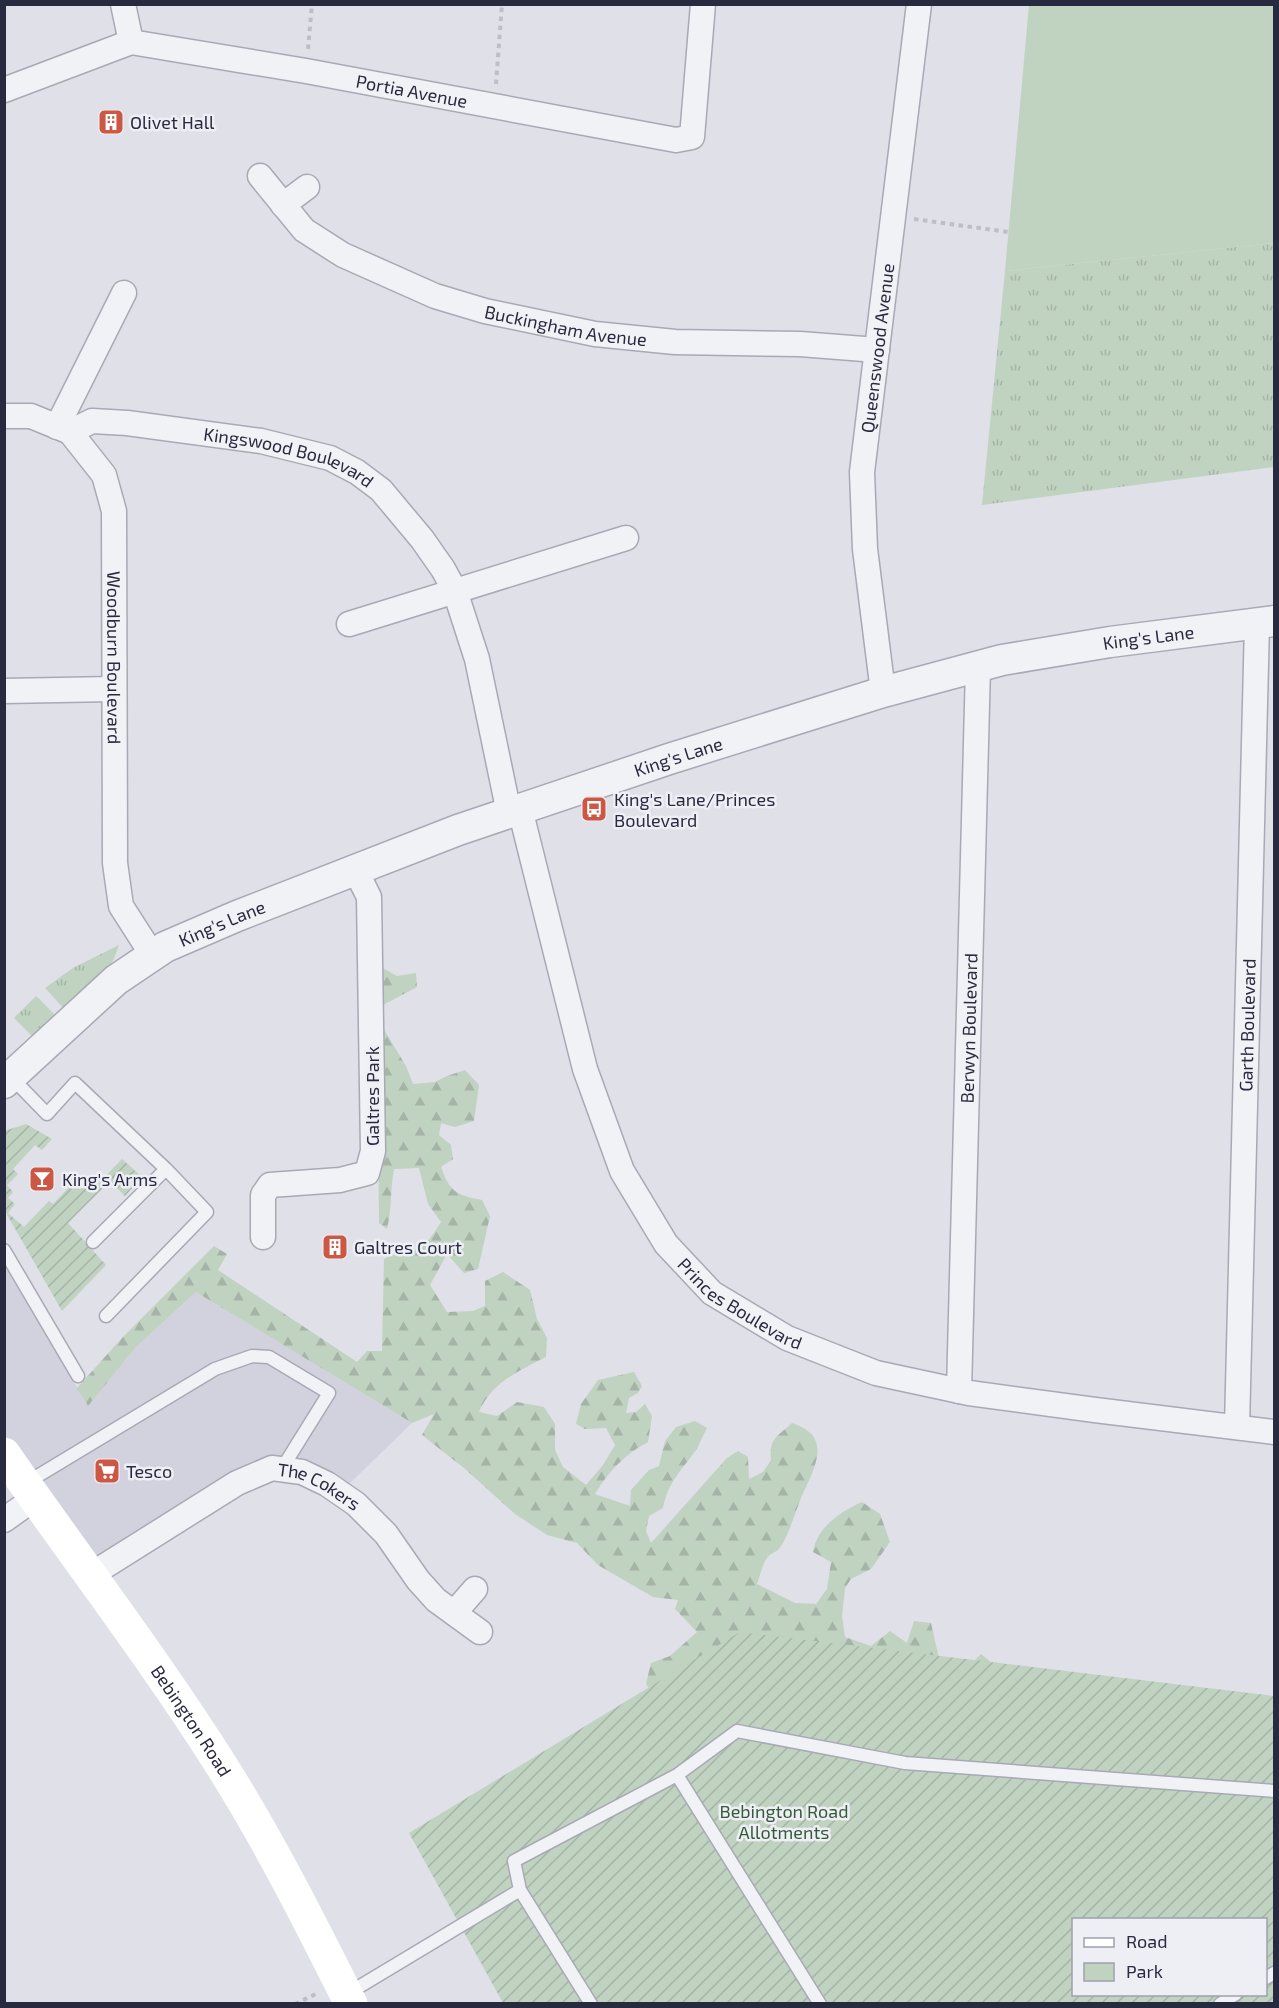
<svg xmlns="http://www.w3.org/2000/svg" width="1279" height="2008" font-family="'Exo 2',sans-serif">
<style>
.built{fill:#d1d2dd}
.grass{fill:url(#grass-tufts)}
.forest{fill:url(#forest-firs)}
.park{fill:#c0d2c0}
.garden{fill:url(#garden-furrows);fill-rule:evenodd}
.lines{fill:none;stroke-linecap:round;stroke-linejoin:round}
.service-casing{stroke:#a8a9b5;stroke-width:15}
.minor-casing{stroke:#a8a9b5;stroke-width:27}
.tertiary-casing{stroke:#a8a9b5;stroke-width:33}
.path{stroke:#bdbec6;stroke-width:4;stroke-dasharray:4.5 4.5;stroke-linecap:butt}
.service{stroke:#f1f2f6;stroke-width:12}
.minor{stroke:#f1f2f6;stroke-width:24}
.tertiary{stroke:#f1f2f6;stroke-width:30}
.secondary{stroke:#fff;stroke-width:33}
.labels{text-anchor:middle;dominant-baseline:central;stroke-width:5;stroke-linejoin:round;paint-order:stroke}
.street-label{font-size:18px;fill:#282a3f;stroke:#eeeff5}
.poi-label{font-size:18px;fill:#282a3f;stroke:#eeeff5;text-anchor:start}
.park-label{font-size:18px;fill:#355a39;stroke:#eeeff5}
</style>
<defs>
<pattern id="grass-tufts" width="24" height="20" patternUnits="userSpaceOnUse" patternTransform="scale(1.5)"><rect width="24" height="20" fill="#c0d2c0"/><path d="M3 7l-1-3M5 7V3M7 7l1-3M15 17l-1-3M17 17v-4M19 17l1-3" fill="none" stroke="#a5b4a6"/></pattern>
<pattern id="forest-firs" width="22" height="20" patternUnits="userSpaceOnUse" patternTransform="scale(1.5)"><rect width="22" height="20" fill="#c0d2c0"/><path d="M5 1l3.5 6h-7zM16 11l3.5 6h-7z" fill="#a5b4a6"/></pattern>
<pattern id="garden-furrows" width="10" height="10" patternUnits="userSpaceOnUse" patternTransform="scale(1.5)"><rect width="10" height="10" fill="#c0d2c0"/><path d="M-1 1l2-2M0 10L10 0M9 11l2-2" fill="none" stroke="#a5b4a6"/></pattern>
</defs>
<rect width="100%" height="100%" fill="#dfe0e8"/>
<path class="built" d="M 4,1265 L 88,1406 L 136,1347 L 196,1292 L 412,1423 L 346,1487 L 271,1462 L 91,1567 L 5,1439 Z"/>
<path class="grass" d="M 1274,243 L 1274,467 L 982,505 L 1005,271 Z
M 119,945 C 108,980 91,988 66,1011 L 45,988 L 73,968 Z
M 36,996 L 56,1016 L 34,1038 L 14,1018 Z"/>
<path class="forest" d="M 381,967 L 397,976 L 416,973 L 417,987 L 383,1005 L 383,1028 L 406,1066 L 413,1084 L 435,1082 L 447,1076 L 465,1070 L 479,1085 L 474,1121 L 455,1127 L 441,1123 L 439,1135 L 451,1145 L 453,1159 L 441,1167 C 450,1192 456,1195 482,1200 L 490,1216 L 478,1269 L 464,1273 L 447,1254 L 430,1285 L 447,1312 L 473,1311 L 485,1306 L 485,1281 L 503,1272 L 530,1290 L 537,1319 L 547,1338 L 546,1357 C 519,1371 492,1382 479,1412 L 497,1416 L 517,1402 L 544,1407 L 555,1424 L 555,1450 L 563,1467 L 586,1485 L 603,1465 L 615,1445 L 606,1428 L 585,1429 L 576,1424 L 581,1404 L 598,1380 L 634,1372 L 642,1386 L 638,1393 L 629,1398 L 626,1413 L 636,1412 L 645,1404 L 652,1416 L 648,1442 C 625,1454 608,1472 595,1494 L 630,1506 L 631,1490 L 649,1470 L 659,1466 L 665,1441 L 676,1427 L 695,1421 L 707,1428 C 703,1435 700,1443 696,1450 C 681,1471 668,1482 663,1508 L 649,1516 L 646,1531 L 651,1543 L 727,1458 L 738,1451 L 748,1457 L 749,1479 L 763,1472 L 771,1460 C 769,1438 777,1437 792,1423 C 838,1438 810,1474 799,1503 C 794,1516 787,1540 778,1550 C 774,1553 769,1554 767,1558 C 762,1565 760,1576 757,1584 L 795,1603 L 816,1604 L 827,1589 L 831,1562 L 813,1552 C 817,1527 840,1512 862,1502 L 880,1514 L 890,1542 L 871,1569 L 851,1579 L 845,1588 L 842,1616 L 845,1637 L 871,1646 L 890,1631 L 907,1643 L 914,1621 L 931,1623 L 940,1663 L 971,1664 L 981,1654 L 997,1667 L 664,1708 L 646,1684 L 651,1663 L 670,1656 L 697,1632 L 675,1609 L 678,1600 L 653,1597 L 598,1565 L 577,1543 L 547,1535 L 515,1514 L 464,1468 L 422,1435 L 434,1414 L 412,1423 L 196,1292 L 136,1347 L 88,1406 L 77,1388 L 121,1339 L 214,1246 L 227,1254 L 218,1270 L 357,1362 L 367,1351 L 382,1351 L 384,1259 C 395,1252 403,1255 413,1251 C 427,1246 433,1234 441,1222 L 428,1204 L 419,1168 L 394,1169 C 390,1190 392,1209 387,1229 L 379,1223 L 377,975 Z"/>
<path class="park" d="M 1029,5 L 1274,5 L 1274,243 L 1005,271 Z"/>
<path class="garden" d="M 26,1124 L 52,1139 L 42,1150 L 35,1145 L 13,1169 L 18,1174 L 7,1185 L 13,1192 L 8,1198 L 15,1204 L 8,1213 L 24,1227 L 49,1201 L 53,1204 L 70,1186 L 68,1183 L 75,1175 L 92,1190 L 122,1159 L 142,1177 L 125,1196 L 110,1181 L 68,1223 L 106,1265 L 62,1311 L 5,1211 L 4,1131 Z
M 740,1632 L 1274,1696 L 1274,2003 L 503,2003 L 409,1833 ZM 1074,1920 L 1266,1920 L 1266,1994 L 1074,1994 Z"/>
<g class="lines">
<g class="service-casing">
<path id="service" d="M 11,1077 L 47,1114 L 75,1083 L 166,1169 L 207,1212 L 106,1316
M 93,1242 L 166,1169
M 4,1250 L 78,1376
M 26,1483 L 215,1369 L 252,1356 L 269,1357 L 329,1393 L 281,1470
M 677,1775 L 737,1731 L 905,1763 L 1274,1791
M 520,1890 L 514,1861 L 677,1775 L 820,2004
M 1266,1978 L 1274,1973
M 347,1994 L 520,1890 L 591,2004
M 1220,2004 L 1236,1994"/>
</g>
<g class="minor-casing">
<g id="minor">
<path d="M 123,4 L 131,42"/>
<path id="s1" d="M 131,42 L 306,71 L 676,140 L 692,137 L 703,4"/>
<path d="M 4,90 L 131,42"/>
<path id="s2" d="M 260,176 L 304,230 L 343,255 L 435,296 L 485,311 L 595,334 L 675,342 L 800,344 L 877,350"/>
<path d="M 283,205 L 307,187"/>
<path id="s3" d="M 4,416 L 31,416 L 70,432 L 104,475 L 114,511 L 115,863 L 121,906 L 153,956"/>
<path d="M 57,427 L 124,293"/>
<path id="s4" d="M 70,432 L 92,421 L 127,423 L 261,441 L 330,458 L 357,472 L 381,490 L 422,539 L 443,569 L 455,591 L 477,659 L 509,813"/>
<path d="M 349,624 L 626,538"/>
<path d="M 4,691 L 113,689"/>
<path id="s5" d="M 883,692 L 865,549 L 862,472 L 919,4"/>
<path id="s6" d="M 520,809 L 585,1069 L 622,1171 L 666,1244 L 712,1293 L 787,1338 L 876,1373 L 969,1393 L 1095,1410 L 1274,1432"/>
<path d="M 263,1237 L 263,1195 L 270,1185 L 340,1180 L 367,1173 L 373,1151 L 369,897 L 355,869"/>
<path id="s7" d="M 959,1391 L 978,667"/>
<path id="s8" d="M 1237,1427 L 1257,623"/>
<path d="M 4,1520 L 35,1498"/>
<path id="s9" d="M 89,1576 L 237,1483 L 272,1468 L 302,1472 L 327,1484 L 356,1504 L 386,1534 L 418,1580 L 436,1600 L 480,1632"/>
<path d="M 454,1613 L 475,1589"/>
</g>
</g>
<g class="tertiary-casing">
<g id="tertiary">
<path id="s10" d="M 4,1083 L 116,980 L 165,947 L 237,916 L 458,830 L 669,759 L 883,692 L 1002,660 L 1110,642 L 1274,621"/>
</g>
</g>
<path class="path" d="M 308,49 L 312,4
M 496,84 L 502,4
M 914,219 L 1008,232
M 295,2004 L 318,1993"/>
<use href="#service" class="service"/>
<use href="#minor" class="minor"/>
<use href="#tertiary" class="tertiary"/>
<path class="secondary" id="s11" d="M 4,1454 C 77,1559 155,1660 223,1768 C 270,1843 311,1924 351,2004"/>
</g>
<defs>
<g id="building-square" transform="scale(1.35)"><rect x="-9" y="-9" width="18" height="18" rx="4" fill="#cc5744" stroke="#eeeff5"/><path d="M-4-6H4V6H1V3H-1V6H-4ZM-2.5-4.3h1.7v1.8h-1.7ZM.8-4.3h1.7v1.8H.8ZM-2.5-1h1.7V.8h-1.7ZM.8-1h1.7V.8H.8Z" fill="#fff"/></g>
<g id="bus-square" transform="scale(1.35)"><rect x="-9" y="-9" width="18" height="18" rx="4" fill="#cc5744" stroke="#eeeff5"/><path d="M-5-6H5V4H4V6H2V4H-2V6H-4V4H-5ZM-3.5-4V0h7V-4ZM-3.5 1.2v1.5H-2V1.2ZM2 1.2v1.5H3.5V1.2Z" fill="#fff"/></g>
<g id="bar-square" transform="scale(1.35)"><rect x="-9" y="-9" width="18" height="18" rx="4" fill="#cc5744" stroke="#eeeff5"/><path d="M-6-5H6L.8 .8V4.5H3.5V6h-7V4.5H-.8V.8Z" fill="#fff"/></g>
<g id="supermarket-square" transform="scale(1.35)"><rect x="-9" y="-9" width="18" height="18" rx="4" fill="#cc5744" stroke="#eeeff5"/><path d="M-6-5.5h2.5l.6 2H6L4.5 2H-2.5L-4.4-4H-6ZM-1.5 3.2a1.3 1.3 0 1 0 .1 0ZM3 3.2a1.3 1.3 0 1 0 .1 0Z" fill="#fff"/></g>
</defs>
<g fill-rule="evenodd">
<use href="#building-square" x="111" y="122"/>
<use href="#bus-square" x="594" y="809"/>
<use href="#bar-square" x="42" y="1179"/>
<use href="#building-square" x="335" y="1247"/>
<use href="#supermarket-square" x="107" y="1471"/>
</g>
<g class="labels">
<g class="street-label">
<text stroke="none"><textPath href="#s1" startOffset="285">Portia Avenue</textPath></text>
<text stroke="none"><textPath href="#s2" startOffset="351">Buckingham Avenue</textPath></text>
<text stroke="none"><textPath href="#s5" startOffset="346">Queenswood Avenue</textPath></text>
<text stroke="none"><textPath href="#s4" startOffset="226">Kingswood Boulevard</textPath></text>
<text stroke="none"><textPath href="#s10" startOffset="1245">King's Lane</textPath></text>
<text stroke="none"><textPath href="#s3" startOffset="308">Woodburn Boulevard</textPath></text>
<text stroke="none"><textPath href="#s10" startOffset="759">King's Lane</textPath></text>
<text stroke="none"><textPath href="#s10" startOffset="273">King's Lane</textPath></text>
<text stroke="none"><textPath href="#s8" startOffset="402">Garth Boulevard</textPath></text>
<text stroke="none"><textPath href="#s7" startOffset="363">Berwyn Boulevard</textPath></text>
<text transform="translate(372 1096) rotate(-90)">Galtres Park</text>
<text stroke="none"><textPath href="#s6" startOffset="558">Princes Boulevard</textPath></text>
<text stroke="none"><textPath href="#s9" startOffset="264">The Cokers</textPath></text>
<text stroke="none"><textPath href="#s11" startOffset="326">Bebington Road</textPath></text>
</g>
<g class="poi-label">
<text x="130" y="122">Olivet Hall</text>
<text x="614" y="799">King's Lane/Princes<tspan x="614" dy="21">Boulevard</tspan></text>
<text x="62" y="1179">King's Arms</text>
<text x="354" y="1247">Galtres Court</text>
<text x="126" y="1471">Tesco</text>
</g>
<g class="park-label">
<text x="784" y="1811">Bebington Road<tspan x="784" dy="21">Allotments</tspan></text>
</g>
</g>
<rect width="1279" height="2008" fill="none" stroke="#282a3f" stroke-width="12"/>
<rect x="1072" y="1918" width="195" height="78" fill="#eeeff5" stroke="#9fa0ac" stroke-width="1.5"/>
<rect x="1084" y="1938" width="30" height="9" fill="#ffffff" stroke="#9fa0ac" stroke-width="1.5"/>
<text x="1126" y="1948" font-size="18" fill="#282a3f">Road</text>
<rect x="1084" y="1963" width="30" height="18" fill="#c0d2c0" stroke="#9fa0ac" stroke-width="1.5"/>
<text x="1126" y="1978" font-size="18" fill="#282a3f">Park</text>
</svg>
